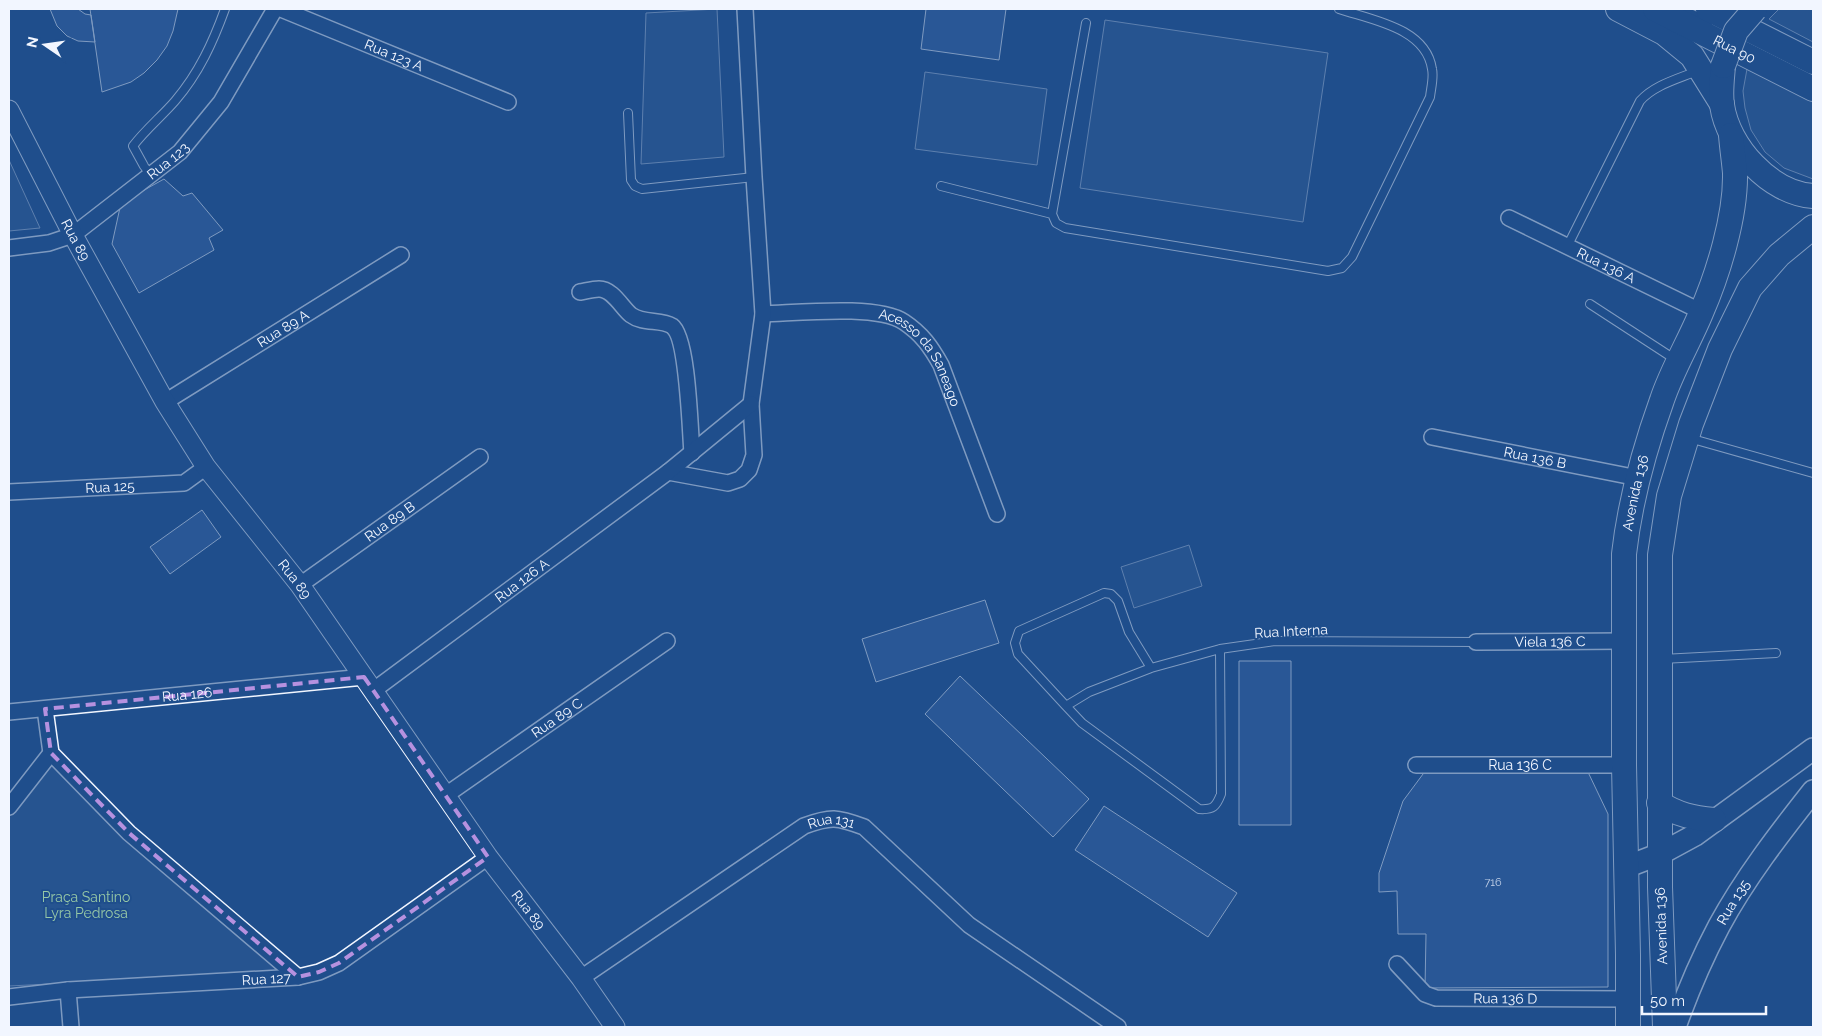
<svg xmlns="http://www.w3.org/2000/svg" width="1822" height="1036" font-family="Raleway,sans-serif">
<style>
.built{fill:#305b95;stroke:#a8bbd7}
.building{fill:#3563a3;stroke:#f2f6ff}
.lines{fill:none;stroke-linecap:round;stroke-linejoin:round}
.service-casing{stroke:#f2f6ff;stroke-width:10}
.minor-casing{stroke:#f2f6ff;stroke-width:18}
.tertiary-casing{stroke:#f2f6ff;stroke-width:21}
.secondary-casing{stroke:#f2f6ff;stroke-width:24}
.primary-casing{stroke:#f2f6ff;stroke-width:26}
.service{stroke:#1f4e8c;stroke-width:8}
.minor{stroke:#1f4e8c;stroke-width:15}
.tertiary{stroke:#1f4e8c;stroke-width:19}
.secondary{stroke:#1f4e8c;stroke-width:21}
.primary{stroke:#1f4e8c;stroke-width:24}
.primary-bridge-casing{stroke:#f2f6ff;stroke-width:26;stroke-linecap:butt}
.primary-bridge{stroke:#1f4e8c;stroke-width:24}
.marked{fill:none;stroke:#b691df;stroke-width:4;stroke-dasharray:10 6;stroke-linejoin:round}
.labels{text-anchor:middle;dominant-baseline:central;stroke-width:4;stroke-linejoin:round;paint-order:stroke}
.number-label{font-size:11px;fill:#c3d1e8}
.street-label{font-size:14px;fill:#f2f6ff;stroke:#1f4e8c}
.park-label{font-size:14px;fill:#97c8a6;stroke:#1f4e8c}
</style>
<rect width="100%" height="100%" fill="#1f4e8c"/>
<path class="built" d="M 717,9 L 724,157 L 641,164 L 646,13 Z
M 1779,9 L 1813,9 L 1813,42 L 1769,19 Z
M 1105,20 L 1328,53 L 1303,222 L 1080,188 Z
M 1747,69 L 1813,102 L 1813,179 L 1784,168 L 1765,152 L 1751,130 L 1745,108 L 1743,91 Z
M 925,72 L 1047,89 L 1037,165 L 915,149 Z
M 9,160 L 40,228 L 9,231 Z
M 1189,545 L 1202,586 L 1134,608 L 1121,567 Z
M 53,763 L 286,972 L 9,986 L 9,811 Z"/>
<path class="building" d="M 50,9 L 78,9 L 85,14 L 91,15 L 95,42 L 78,41 L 67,36 L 57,26 Z
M 90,9 L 178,9 L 173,31 L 167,46 L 157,60 L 144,73 L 131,82 L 102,92 Z
M 926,9 L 1006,9 L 999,60 L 921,49 Z
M 164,179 L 183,196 L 192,193 L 223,230 L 209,238 L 214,250 L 139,293 L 112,244 L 121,203 Z
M 202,510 L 221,537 L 170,574 L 150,547 Z
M 985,600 L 999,643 L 876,682 L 862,639 Z
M 1239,661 L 1291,661 L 1291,825 L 1239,825 Z
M 960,676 L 1089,799 L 1053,837 L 925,714 Z
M 1426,770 L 1587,770 L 1608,814 L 1608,987 L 1425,988 L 1426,934 L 1398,934 L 1397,891 L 1379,892 L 1379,873 L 1403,801 Z
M 1104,806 L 1237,893 L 1208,937 L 1075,850 Z"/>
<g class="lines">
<g class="service-casing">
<path id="service" d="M 1682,9 L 1709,22
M 628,113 L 631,180 L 635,186 L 642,189 L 754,177
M 151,176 L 144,166 L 133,146 C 145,130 162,116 175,101 C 199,73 213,42 225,9
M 941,186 L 1052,214 L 1056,223 L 1065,228 L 1328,271 L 1342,268 L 1352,257 L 1430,97 C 1431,88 1434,77 1432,69 C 1426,28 1372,20 1339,9
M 1052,214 L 1086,23
M 1567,247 L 1640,101 C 1654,85 1678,79 1697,71
M 1590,304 L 1676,360
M 1689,438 L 1813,473
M 1220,649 L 1221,794 C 1216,807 1213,810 1199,809 L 1082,723 L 1066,706 L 1089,692 L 1151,668 L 1220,649 L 1275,641 L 1476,642
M 1662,659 L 1776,653
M 1066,706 L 1018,654 L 1015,643 L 1019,631 L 1104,593 L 1111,594 L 1118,601 L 1129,632 L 1151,668"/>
</g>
<g class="minor-casing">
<g id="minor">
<path id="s1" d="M 281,9 L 508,102"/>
<path id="s2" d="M 1509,218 L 1702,312"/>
<path id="s3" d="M 9,248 L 49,243 L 73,235 L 180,152 L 221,102 L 275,9"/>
<path d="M 580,292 C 586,291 593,289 599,289 C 613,289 622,308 631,315 C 643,324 661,319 672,326 C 688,337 690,431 692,453"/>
<path id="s4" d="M 763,314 C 798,313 877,304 904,322 C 922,334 931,347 941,365 L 997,514"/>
<path id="s5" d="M 165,402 L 401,255"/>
<path id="s6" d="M 1432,437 L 1638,478"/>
<path d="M 668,472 L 728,483 L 740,479 L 749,470 L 754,455 L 751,404 L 763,314 L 754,177 L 745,9"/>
<path id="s7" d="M 9,492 L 184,483 L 206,467"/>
<path id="s8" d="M 300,585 L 480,457"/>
<path id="s9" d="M 1476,642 L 1624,641"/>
<path id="s10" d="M 374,690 L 668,472 L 751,404"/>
<path d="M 45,709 L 51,753 L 129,833 L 298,977"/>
<path id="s11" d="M 9,712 L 364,677"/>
<path id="s12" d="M 1416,765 L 1624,765"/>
<path id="s13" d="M 446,795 L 667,641"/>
<path d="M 9,807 L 51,753"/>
<path id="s14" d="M 1397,964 L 1425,994 L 1436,998 L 1627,999"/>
<path id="s15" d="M 581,978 L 804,826 C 831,816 837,817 864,827 L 969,925 L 1118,1027"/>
<path d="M 68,990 L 71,1027"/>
<path id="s16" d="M 9,997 L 68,990 L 298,977 L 319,972 L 339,963 L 488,857"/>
</g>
</g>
<g class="tertiary-casing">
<g id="tertiary">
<path id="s17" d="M 9,110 L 73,235 L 165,402 L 206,467 L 300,585 L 488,857 L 581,978 L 615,1027"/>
</g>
</g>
<g class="secondary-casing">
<g id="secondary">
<path d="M 1626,867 L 1660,854 L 1695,835 L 1813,749"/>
<path id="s18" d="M 1675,1027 C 1687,993 1702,958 1719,926 C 1745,878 1779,834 1813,791"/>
</g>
</g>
<g class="primary-casing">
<g id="primary">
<path d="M 1618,9 L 1664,33 L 1692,56 L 1722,104"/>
<path id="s19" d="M 1655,9 L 1813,89"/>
<path d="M 1708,9 L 1813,62"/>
<path d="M 1723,66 C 1722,79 1720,93 1722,105 C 1728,147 1770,193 1813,196"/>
<path d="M 1659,803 C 1678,815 1693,818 1714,820"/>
<path id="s20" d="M 1628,1027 L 1628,955 L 1624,765 L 1624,554 C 1630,501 1644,450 1662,400 C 1672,370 1689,342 1701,313 C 1718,274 1736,216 1735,173 C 1734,161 1732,148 1731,135"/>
<path d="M 1665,1027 L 1660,887 L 1660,555 L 1669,496 L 1691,424 L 1720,349 L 1750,288 L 1779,255 L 1813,227"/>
</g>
</g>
<use href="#service" class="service"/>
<use href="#minor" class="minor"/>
<use href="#tertiary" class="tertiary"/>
<use href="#secondary" class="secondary"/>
<use href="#primary" class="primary"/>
<g class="primary-bridge-casing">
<path id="primary-bridge" d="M 1723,66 L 1736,31 L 1755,9"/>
</g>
<use href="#primary-bridge" class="primary-bridge"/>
</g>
<path d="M0 0H1822V1036H0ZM 364,677 L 488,857 L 339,963 L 319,972 L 298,977 L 129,833 L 51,753 L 45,709 Z" fill="#1f4e8c" fill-opacity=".55" fill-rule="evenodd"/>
<path class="marked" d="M 364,677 L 488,857 L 339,963 L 319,972 L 298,977 L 129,833 L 51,753 L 45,709 Z"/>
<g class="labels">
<g class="number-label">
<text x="1493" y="882">716</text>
</g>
<g class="street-label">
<text stroke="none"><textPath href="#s19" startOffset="89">Rua 90</textPath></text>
<text stroke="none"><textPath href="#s1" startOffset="122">Rua 123 A</textPath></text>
<text stroke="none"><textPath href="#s3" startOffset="186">Rua 123</textPath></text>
<text stroke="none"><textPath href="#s17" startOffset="146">Rua 89</textPath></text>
<text stroke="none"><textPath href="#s2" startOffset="108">Rua 136 A</textPath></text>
<text stroke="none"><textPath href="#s5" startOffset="139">Rua 89 A</textPath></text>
<text stroke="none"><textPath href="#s4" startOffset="180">Acesso da Saneago</textPath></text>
<text stroke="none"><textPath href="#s6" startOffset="105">Rua 136 B</textPath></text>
<text stroke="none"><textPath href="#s7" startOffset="101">Rua 125</textPath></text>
<text stroke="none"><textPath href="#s20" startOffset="535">Avenida 136</textPath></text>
<text stroke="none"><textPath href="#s8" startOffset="110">Rua 89 B</textPath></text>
<text stroke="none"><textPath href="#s17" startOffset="551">Rua 89</textPath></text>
<text stroke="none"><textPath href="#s10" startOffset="184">Rua 126 A</textPath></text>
<text transform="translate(1291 631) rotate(-3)">Rua Interna</text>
<text stroke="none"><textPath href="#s9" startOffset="74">Viela 136 C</textPath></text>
<text stroke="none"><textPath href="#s11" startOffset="179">Rua 126</textPath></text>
<text stroke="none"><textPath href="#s13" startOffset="135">Rua 89 C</textPath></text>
<text stroke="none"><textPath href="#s12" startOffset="104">Rua 136 C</textPath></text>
<text stroke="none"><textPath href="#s15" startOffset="298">Rua 131</textPath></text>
<text stroke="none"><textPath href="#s18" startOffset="138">Rua 135</textPath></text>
<text stroke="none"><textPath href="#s17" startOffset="956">Rua 89</textPath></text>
<text transform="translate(1661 926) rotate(-92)">Avenida 136</text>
<text stroke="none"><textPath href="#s16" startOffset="258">Rua 127</textPath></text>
<text stroke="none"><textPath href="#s14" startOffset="122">Rua 136 D</textPath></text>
</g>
<g class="park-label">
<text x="86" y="897">Praça Santino<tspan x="86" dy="16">Lyra Pedrosa</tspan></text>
</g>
</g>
<rect width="1822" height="1036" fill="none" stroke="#f2f6ff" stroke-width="20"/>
<g transform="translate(45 45) rotate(283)" stroke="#1f4e8c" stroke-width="4" paint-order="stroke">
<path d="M0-4L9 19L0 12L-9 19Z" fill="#f2f6ff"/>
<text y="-8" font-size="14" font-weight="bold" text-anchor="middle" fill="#f2f6ff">N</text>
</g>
<path d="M1642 1006v8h124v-8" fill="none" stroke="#f2f6ff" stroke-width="2.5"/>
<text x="1650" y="1006" font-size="15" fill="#f2f6ff" stroke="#1f4e8c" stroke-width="4" paint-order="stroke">50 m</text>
</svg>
